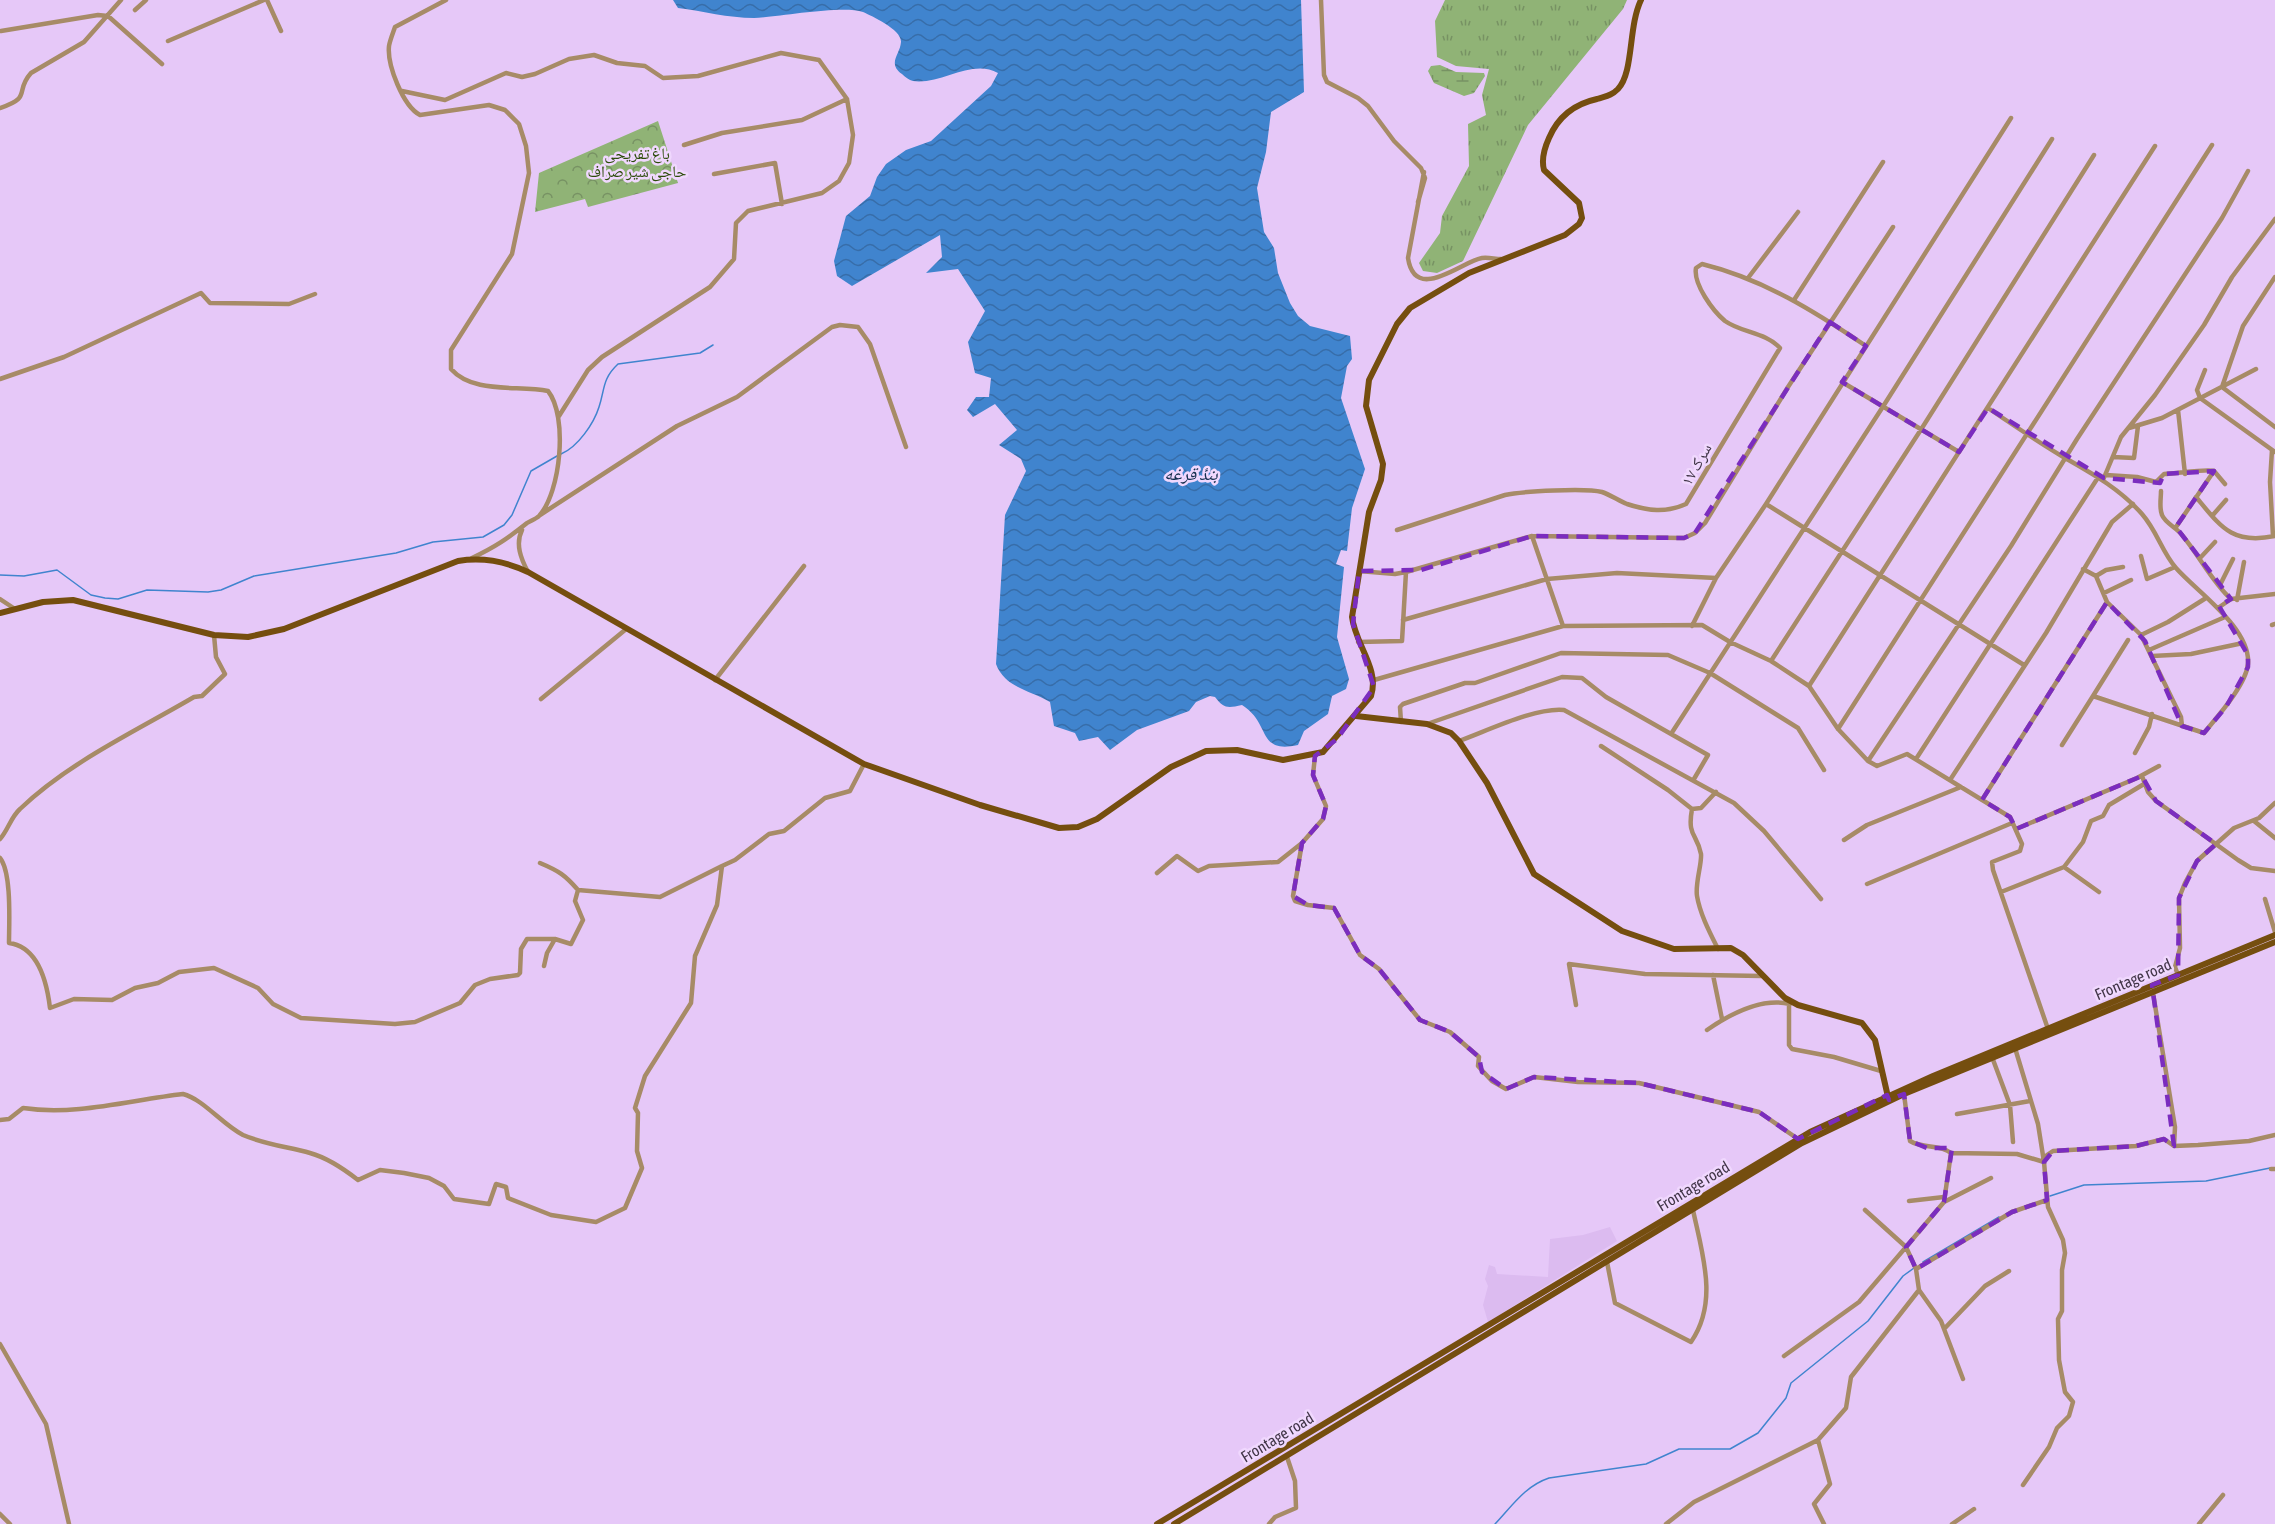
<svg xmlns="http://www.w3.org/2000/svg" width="2275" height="1524" font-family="'Asap Condensed','Noto Naskh Arabic',sans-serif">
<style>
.built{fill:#dcbbf0}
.grass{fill:url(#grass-tufts)}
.wetland{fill:url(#wetland-marsh)}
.park{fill:url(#park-crowns)}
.water{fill:url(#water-waves)}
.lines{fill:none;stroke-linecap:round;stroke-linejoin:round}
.stream{stroke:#4084ce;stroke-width:1.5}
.minor{stroke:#a78b67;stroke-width:4.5}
.major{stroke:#754e0f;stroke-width:6}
.marked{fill:none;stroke:#7b2cbf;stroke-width:4.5;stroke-dasharray:12 8;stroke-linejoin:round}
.labels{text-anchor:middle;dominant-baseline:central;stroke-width:5;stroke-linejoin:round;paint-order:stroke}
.park-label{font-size:16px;fill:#2c4c0a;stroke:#f0d8fe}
.street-label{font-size:16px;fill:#413548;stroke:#f0d8fe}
.water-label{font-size:18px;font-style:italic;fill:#132e4d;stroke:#f0d8fe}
</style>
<defs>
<pattern id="grass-tufts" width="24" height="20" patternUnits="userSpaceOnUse" patternTransform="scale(1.5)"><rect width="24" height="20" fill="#90b376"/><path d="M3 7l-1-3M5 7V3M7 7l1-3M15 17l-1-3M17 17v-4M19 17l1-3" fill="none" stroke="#779263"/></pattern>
<pattern id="wetland-marsh" width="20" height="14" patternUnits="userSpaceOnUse" patternTransform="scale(1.5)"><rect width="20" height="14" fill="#90b376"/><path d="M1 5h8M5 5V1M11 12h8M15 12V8" fill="none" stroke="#779263"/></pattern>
<pattern id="park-crowns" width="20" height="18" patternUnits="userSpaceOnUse" patternTransform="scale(1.5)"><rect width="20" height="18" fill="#90b376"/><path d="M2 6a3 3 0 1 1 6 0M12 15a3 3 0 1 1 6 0" fill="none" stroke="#779263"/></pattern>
<pattern id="water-waves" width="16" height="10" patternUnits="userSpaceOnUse" patternTransform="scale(1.5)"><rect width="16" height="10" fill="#4084ce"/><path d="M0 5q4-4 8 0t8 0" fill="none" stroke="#376da9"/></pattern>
</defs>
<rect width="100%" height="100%" fill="#e6c8f8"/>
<path class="built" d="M 1610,1227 L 1617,1241 L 1488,1322 L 1483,1305 L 1488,1286 L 1485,1279 L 1489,1265 L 1495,1267 L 1497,1274 L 1548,1277 L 1550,1239 L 1583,1235 Z"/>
<path class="grass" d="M 1445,0 L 1627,0 L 1623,9 L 1528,125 L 1463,261 L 1437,273 L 1423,271 L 1419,263 L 1440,233 L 1442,216 L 1469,166 L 1468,124 L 1486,115 L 1482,95 L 1489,69 L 1456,66 L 1437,57 L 1435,21 Z"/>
<path class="wetland" d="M 1440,65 L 1456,72 L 1484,73 L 1485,76 L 1474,93 L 1464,96 L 1434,83 L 1428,71 L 1431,66 Z"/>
<path class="park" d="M 658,121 L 678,183 L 588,207 L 585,199 L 535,212 L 539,173 Z"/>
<path class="water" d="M 673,0 L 1301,0 L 1304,92 L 1271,112 L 1266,152 L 1257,188 L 1264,232 L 1274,248 L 1278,273 L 1290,303 L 1298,316 L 1310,326 L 1350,336 L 1352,359 L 1347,366 L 1341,398 L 1365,469 L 1352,508 L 1347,551 L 1341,550 L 1336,564 L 1344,567 L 1337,637 L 1349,679 L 1346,689 L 1332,696 L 1328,714 L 1304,731 L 1298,745 C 1256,754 1272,724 1242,705 C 1228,708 1224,709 1215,697 L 1210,696 L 1196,702 L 1189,711 L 1137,730 L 1110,750 L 1098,737 L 1079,741 L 1075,733 L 1054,726 L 1050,702 C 1030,690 1005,688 996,664 L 1005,515 L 1026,471 L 1021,459 L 999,445 L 1017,430 L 995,404 L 973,417 L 967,410 L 976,397 L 989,397 L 991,378 L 975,373 L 968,342 L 985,311 L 958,269 L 926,273 L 942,257 L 940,235 L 852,286 L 837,276 L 834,261 L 846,216 L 870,196 L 877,177 L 886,164 L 906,150 L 931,141 L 991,86 L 998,73 C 972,58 941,85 913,81 C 909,80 905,77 902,74 C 887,63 900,55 901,42 C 902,30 872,16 863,12 C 842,5 779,17 754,18 C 728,18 703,11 678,8 Z"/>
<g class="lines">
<path class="stream" d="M 561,454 C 578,447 594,423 599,407 C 605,389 602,379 618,364 L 700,353 L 713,345
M 0,575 L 24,576 L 57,570 L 91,595 L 105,598 L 118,599 L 147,590 L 208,592 L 221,590 L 254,576 L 396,553 L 433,542 L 483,537 L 504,525 L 512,515 L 531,471 L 557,456
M 2050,1196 L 2084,1185 L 2206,1181 L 2270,1168
M 1923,1262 L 1999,1217
M 1495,1524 C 1512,1506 1525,1486 1549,1478 L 1646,1464 L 1679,1449 L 1730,1449 L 1758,1433 L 1786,1398 L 1791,1383 L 1868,1321 L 1903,1276 L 1914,1268"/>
<path class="minor" d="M 267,0 L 281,31
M 446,0 L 395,27 C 393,33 390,40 389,46 C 387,65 403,106 420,115 L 489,105 L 505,110 L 519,124 L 526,146 L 529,173 L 512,254 L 451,350 L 451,369 C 473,394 517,385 548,391 C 568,416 561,492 539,516 C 536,519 530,521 527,523 C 507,539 495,547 472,558
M 1321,0 L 1324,75 L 1327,82 L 1358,98 L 1368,106 L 1394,141 L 1421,168 L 1425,178 L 1418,202
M 135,10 L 146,0
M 1,31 L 98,15 L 108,16 L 162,64
M 168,41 L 264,0
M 402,91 L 445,100 L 506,73 L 522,77 L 535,74 L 569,59 L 594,55 L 617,63 L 645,66 L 663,78 L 698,76 L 781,53 L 819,60 L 847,99 L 853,135 L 849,163 L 839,181 L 822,193 L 748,211 L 736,223 L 734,259 L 710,287 L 602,357 L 588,370 L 559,416
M 0,108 C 33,97 14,92 31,73 L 84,42 L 121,0
M 684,145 L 722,133 L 802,120 L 847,99
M 1424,172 L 1408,258 C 1415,304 1462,261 1482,258 C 1488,257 1495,259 1501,259
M 714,174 L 775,163 L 782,204
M 2275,277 L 2243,326 L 2222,387 L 2275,427
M 1748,278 L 1798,212
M 1794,300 L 1883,162
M 2205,370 L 2197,390 L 2200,398 L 2275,452
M 0,379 L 64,357 L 201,293 L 210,303 L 289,304 L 315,294
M 1842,382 L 1959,452
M 1988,408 C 2013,425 2038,442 2065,458 C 2093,474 2120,489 2142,514 C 2157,531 2162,552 2176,568 C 2197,592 2251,628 2248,664 C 2246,685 2217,717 2204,733 L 2093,696 L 2062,745
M 2178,410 L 2185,474
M 2129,428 L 2162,418 L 2256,369
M 2272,450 L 2270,482 L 2273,536
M 2113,457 L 2134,458 L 2138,426
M 2214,471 L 2225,484
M 2106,475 L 2137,477 L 2156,482 L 2164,474 C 2175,474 2209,468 2214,471 L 2176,527
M 2103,480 L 2121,437 L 2155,395 L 2204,325 L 2232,277 L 2275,219
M 2161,491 C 2161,499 2159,508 2162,515 C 2165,523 2177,528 2182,535 C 2199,555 2212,582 2231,599
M 2196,497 C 2221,527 2232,545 2275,536
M 1766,504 L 2011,118
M 540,515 L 677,426 L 737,397 L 832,327 L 840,325 L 858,327 L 870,344 L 906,447
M 2212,516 L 2226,500
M 522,530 C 515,544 521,559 528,572
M 1397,530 L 1505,495 C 1523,491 1586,488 1602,492 C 1611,495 1619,501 1627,504 C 1648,511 1666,513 1686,504 L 1780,348 C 1765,332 1742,333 1725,321 C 1713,311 1693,284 1696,268 L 1702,264 C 1763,279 1814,311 1866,346
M 1532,536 L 1563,626
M 2141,556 L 2147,579 L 2175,567
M 2201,557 L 2215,542
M 2083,569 L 2096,576 L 2107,602 L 2141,635 L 2181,717 L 2182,726
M 1406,572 L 1532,536 L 1684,538 L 1695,533 L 1705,523 L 1788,387 L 1893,227
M 2096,576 L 2106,570 L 2123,567
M 2220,585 L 2233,559
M 2104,593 L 2131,580
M 0,599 L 15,609
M 2237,600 L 2244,562
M 2218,608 L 2231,599 L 2275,594
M 1403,620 L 1547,579 L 1617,573 L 1716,578
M 2272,625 L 2275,624
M 1692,626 L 1716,578 L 1766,504 L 2024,665
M 2141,635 L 2168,622 L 2206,598
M 1358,642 L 1402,641 L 1406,572 L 1395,574 L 1359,571
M 2149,650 L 2225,617
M 2152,656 L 2191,654 L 2243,643
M 1771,661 L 1922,428 L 2094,155
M 715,680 L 804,566
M 1374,680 L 1563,626 L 1702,625 L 1730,642 L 1771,661 L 1809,686 L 1838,729 L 1868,761 L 1877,766 L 1907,754 L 2010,817 L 2022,844 L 2020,851 L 1992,862 L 1993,870 L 2048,1029
M 1809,686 L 2155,146
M 2093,696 L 2128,640
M 541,699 L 625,630
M 1401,722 L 1400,707 L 1403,704 L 1465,683 L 1475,683 L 1561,653 L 1668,655 L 1710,673 L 1798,728 L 1824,770
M 1427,724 L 1562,677 L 1582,678 L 1606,697 L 1708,755 L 1694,779
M 1838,729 L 2212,145
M 1671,734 L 1884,405 L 2052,139
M 1459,741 C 1487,731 1536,707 1564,710 L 1734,803 L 1764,831 L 1821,899
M 1601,746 L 1668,790 L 1692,809 L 1701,808 L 1716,792
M 2135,753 L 2149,727 L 2152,714
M 1916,759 L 2099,476
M 1868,761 L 2011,546 L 2077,439 L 2222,218 L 2248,171
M 2142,776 L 2148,792 L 2156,801 L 2238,860 L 2251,868 L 2275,871
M 1950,780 L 2046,633 L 2112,522 L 2133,504
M 1982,800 L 2107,602
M 1692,809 C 1687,837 1697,833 1701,854 C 1702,864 1695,883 1697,896 C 1700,914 1710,933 1718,949
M 2254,821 L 2275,838
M 2016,829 L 2137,778 L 2159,766
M 0,839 C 8,830 11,817 20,809 C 69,762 136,731 194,697 L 202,696 L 225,674 L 216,657 L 214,635
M 1844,840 L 1867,825 L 1961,787
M 1302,843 L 1293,896 L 1295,901 L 1308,905 L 1334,908 L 1360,955 L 1379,969 L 1420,1020 L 1450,1032 L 1479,1057 L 1478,1066 L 1492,1081 L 1506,1089 L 1534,1077 L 1578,1082 L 1639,1083 L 1759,1112 L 1798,1139
M 0,858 C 12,873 9,924 9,943 C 39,947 47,983 50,1008 L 74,999 L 112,1000 L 135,988 L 158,983 L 179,972 L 214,968 L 258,988 L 273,1004 L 301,1018 L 395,1024 L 415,1022 L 460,1003 L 475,985 L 490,979 L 518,975 L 520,973 L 521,949 L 527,939 L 555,939 L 571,944 L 583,920 L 575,901 L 578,890
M 540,863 C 559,871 565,875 578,890 L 660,897 L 722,866
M 2064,867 L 2099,892
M 1157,873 L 1177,856 L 1198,871 L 1209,866 L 1278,862 L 1302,843 L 1323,819 L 1326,806 L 1313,775 L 1315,756
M 1867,884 L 2012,823
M 2001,892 L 2064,867 L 2083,842 L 2091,821 L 2103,816 L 2109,805 L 2144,784
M 2265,899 L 2275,932
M 544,966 L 547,953 L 555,939
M 1713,975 L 1722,1019
M 2178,975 L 2175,967 L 2180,948 L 2179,898 L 2185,883 L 2197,861 L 2207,852 L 2234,828 L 2259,818 L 2275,803
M 2153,993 L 2175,1127 L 2174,1146
M 1789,1004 L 1789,1045 L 1792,1049 L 1834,1057 L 1881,1071
M 1576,1005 L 1569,964 L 1645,974 L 1762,976
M 1707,1030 C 1730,1014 1761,997 1790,1004
M 2015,1048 L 2038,1124 L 2044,1162 L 2048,1207 L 2063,1240 L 2065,1253 L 2062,1270 L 2062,1311 L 2058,1319 L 2059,1360 L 2065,1392 L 2073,1402 L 2069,1416 L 2057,1428 L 2049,1447 L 2023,1485
M 1992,1057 L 2010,1105 L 2013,1142
M 1904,1094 L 1910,1141 C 1923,1149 1940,1144 1951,1153 L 2017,1154 L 2044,1162 L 2047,1155 L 2053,1151 L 2136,1146 L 2164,1139 L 2174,1146 L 2198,1145 L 2249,1141 L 2275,1135
M 1957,1114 L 2030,1101
M 0,1120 L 9,1119 L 23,1108 C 76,1116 130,1100 183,1094 C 203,1099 223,1125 243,1135 C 264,1144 288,1147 310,1153 C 328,1158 344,1169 358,1180 L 380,1170 L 404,1173 L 429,1178 L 444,1186 L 454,1199 L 489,1204 L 496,1184 L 506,1187 L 508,1198 L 551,1215 L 596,1222 L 625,1208 L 642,1168 L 637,1151 L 638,1113 L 635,1108 L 645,1076 L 691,1003 L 695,956 L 717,905 L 722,866 L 735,860 L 769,834 L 784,831 L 825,798 L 850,791 L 864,764
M 2271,1169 L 2275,1169
M 1909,1201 L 1944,1197
M 1944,1202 L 1991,1178
M 1607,1262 L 1615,1303 L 1691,1342 C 1719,1302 1702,1253 1693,1210
M 1916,1269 L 1906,1247 L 1944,1202 L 1951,1153
M 1919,1290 L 1941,1321 L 1963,1379
M 1945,1328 L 1985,1286 L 2009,1271
M 0,1344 L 46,1424 L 69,1524
M 1784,1356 L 1859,1302 L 1906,1247 L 1865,1210
M 1818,1440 L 1830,1484 L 1814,1504 L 1824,1524
M 0,1514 L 10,1524
M 1269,1524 L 1275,1517 L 1296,1508 L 1295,1481 L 1287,1457
M 1666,1524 L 1694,1502 L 1818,1440 L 1846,1408 L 1851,1377 L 1919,1290 L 1916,1269 L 2012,1212 L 2047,1200
M 1952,1524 L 1974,1509
M 2199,1524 L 2223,1495"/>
<path class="major" d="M 0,613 L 43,602 L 73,600 L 214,635 L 248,637 L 284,629 L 458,561 C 483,557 505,561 528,572 L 864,764 L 980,805 L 1059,828 L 1078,827 L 1097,819 L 1171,767 L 1206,751 L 1237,750 L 1283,760 L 1323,752 L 1371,696 C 1380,669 1355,644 1352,617 L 1369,512 L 1381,480 L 1383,464 L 1366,406 L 1369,380 L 1397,324 L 1410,308 L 1469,273 L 1565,235 L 1579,224 L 1582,218 L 1579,203 L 1544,170 C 1541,159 1544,149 1549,138 C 1558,117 1574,104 1597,99 C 1606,96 1611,96 1618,89 C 1634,72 1628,27 1641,0
M 1356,716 L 1427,724 L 1451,733 L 1459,741 L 1487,783 L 1534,874 L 1622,931 L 1674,949 L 1731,948 L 1743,955 L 1785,998 L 1798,1005 L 1862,1023 L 1875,1040 L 1888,1097
M 1157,1524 L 1810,1132 L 1933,1076 L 2275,935
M 1174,1524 L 1802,1143 L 1904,1094 L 2275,942"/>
</g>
<path class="marked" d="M 1830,322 L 1866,346 L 1842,382 L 1959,452 L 1988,408 L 2104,478 L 2160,483 L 2164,474 L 2214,471 L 2176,527 L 2231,599 L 2219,606 L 2248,655 L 2248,667 L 2226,707 L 2204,733 L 2182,726 L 2145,641 L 2107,602 L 1982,800 L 2010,817 L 2016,829 L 2142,776 L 2156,801 L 2216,844 L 2197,861 L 2179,898 L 2178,975 L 2152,985 L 2174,1146 L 2164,1139 L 2136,1146 L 2053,1151 L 2044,1162 L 2047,1200 L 2012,1212 L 1916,1269 L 1906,1247 L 1944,1202 L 1952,1148 L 1927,1148 L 1910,1141 L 1904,1094 L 1889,1100 L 1887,1095 L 1798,1139 L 1759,1112 L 1639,1083 L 1534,1077 L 1506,1089 L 1482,1072 L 1479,1057 L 1450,1032 L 1420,1020 L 1379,969 L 1360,955 L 1334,908 L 1308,905 L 1293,896 L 1302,843 L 1323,819 L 1326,806 L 1313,775 L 1315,756 L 1337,739 L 1374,687 L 1353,624 L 1359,571 L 1421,570 L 1532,536 L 1684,538 L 1695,533 Z"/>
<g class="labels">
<g class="park-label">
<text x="637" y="153">باغ تفریحی<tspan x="637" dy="18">حاجی شیر صراف</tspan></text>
</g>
<g class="street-label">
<text transform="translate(1696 464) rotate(-61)">سرک ۱۷</text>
<text transform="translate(2133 979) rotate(-23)">Frontage road</text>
<text transform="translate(1693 1186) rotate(-31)">Frontage road</text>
<text transform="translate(1277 1437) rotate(-31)">Frontage road</text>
</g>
<g class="water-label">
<text x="1191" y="473">بندٔ قرغه</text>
</g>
</g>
</svg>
